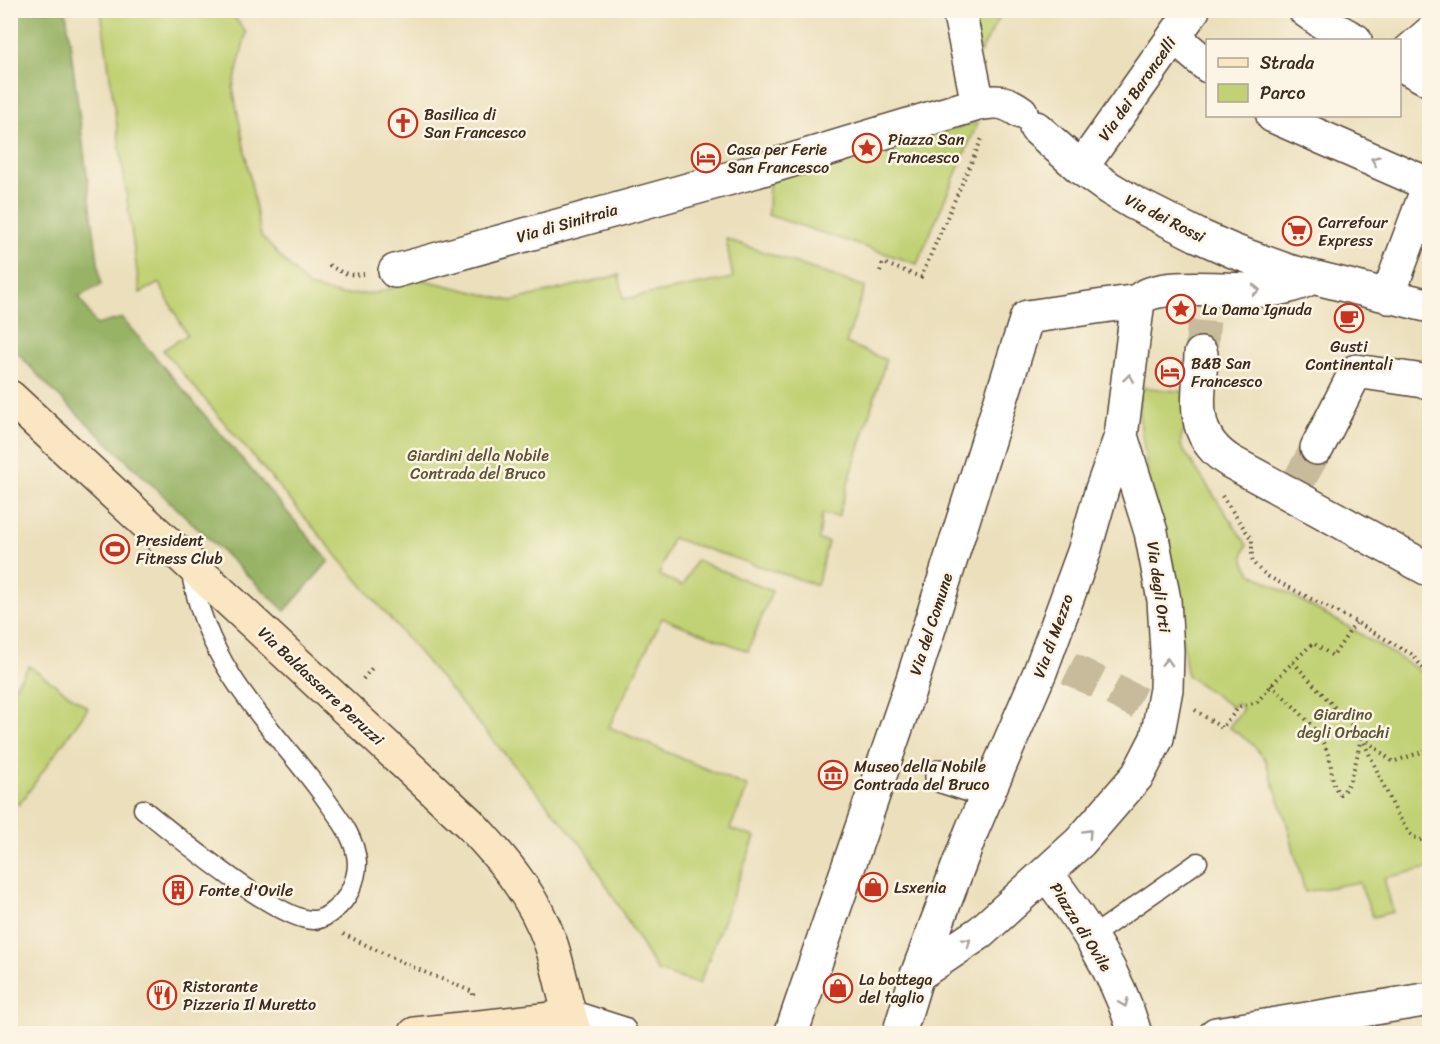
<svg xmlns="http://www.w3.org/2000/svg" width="1440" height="1044" font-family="Sriracha,sans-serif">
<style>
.green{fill:#c1d174;stroke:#7e7e49;stroke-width:1.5}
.forest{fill:#98b366;stroke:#6a6e42;stroke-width:1.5}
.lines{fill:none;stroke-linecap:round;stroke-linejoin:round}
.street-tunnel{stroke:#c8bb9c;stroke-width:33;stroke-dasharray:33 16;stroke-linecap:butt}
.lane-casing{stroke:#554536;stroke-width:21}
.street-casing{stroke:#554536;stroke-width:36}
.secondary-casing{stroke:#554536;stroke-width:36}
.path{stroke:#554536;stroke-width:4;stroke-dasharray:1.5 4.5;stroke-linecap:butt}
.lane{stroke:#fff;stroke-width:18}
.street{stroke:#fff;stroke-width:33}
.secondary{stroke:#fbe6c4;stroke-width:33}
.oneway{stroke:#a79f9a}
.labels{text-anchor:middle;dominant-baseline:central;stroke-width:5;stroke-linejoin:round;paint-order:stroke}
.street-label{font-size:16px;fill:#3b2a1e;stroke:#fcf5e5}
.poi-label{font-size:16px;fill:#3b2a1e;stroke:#fcf5e5;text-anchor:start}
.park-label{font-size:16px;fill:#5c5434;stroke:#fcf5e5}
</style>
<rect width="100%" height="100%" fill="#fcf5e5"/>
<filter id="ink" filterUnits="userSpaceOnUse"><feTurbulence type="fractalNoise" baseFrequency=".0167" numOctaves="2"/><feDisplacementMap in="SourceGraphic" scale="12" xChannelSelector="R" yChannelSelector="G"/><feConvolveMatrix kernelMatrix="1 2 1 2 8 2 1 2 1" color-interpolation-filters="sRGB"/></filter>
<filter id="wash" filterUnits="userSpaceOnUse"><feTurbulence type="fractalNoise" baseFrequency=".008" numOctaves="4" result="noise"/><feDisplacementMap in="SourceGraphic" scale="24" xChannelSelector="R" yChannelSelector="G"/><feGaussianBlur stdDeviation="1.35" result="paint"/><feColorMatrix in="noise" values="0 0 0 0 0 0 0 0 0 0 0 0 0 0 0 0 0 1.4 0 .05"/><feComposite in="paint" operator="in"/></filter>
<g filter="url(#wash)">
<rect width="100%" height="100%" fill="#ebdfbc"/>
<path class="green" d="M 101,11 L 230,11 L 246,33 L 233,88 L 261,236 L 309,287 L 341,295 L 376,293 L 420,279 L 511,301 L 619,275 L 624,299 L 733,278 L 726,239 L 865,287 L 846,343 L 886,360 L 838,517 L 822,514 L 819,540 L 828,542 L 817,585 L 672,538 L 659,575 L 683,586 L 696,560 L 772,591 L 748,651 L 662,618 L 609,727 L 748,787 L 730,829 L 755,837 L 699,984 L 657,971 L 585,849 L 163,350 L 187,335 L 159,283 L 140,293 Z
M 971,11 L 1003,11 L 980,53 Z
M 978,122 L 917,264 L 768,215 L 769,176 Z
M 1139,387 L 1193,393 L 1192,424 C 1183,432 1178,436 1182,448 L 1247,545 C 1241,557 1243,562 1251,573 L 1347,626 L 1424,673 L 1429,634 L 1429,868 L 1384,878 L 1393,912 L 1373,917 L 1359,882 L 1305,892 L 1286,820 L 1265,759 L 1251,743 L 1229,727 L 1243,709 L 1236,703 L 1232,707 L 1187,675 L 1174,571 L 1148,475 L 1139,414 Z
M 29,666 L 88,708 L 19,805 L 11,798 L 11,692 Z"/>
<path class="forest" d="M 11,10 L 66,11 L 101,285 L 79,296 L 96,325 L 122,318 L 329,561 L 285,611 L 50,388 L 11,346 Z"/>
</g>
<g filter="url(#ink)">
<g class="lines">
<path class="street-tunnel" d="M 1201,354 L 1205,307
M 1298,482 L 1317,448
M 1069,668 L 1139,703"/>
<g class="lane-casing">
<path id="lane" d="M 143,809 C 173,833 279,922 314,920 C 320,920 329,915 334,910 C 348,900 357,880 357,863 C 356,837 336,814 322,794 C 293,754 257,717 231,675 C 210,642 197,607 190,569
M 1091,937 L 1198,862"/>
</g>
<g class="street-casing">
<path id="street" d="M 959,10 L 978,104
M 1305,10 L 1322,22 L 1355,40
M 1174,37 L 1208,66
M 1400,59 L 1430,33
M 1400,64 L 1430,80
M 1273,116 L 1430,185
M 1036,128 L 1081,168 L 1109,188 L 1134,203 L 1197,235 L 1233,251 L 1288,271 L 1430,306
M 1081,168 L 1193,10
M 395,271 L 756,171 L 978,104 C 996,100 1006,101 1021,112
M 1389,297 L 1393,282 L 1430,182
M 1138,301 C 1156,280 1238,292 1266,290 C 1282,289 1297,285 1311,278
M 1201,354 C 1200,398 1187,435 1231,462 L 1428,569
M 1317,448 L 1356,371 L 1430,382
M 942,776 L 989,791
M 1046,873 C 1083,922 1118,974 1135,1034
M 917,975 L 972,830 L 1040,672 L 1084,552 L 1102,489 L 1121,436
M 570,1017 L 620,1033
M 791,1034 L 913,679 L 1027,317 L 1138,301
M 899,1034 L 917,975 L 981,932 L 1080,842 L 1138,775 L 1157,738 L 1166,689 L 1167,651 L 1164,600 L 1151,532 L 1121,436 L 1138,301
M 1216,1034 L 1430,999"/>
</g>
<g class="secondary-casing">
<path id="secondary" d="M 10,397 L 469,823 C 504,860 534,896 551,944 C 561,974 565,1004 575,1034
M 415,1034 L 570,1017"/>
</g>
<path class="path" d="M 329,265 C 342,273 348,276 364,274
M 880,271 L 883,263 L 921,277 L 982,138
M 1222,496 L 1252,540 C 1252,562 1249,562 1269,577 L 1356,622 L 1411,654 L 1430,676
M 1293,662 L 1361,736 L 1396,812 L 1411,835 L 1419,840 L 1430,839
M 363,679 L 372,668
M 1271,685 C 1292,705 1318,726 1328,754 C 1333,766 1330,785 1340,794 C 1352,788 1359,749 1361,736 L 1393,762 L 1430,749
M 1195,710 L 1222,728 L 1239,707 L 1257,702 L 1285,670 L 1313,643 L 1333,656 L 1356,622
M 343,934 L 410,966 L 473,992 L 473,995"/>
<use href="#lane" class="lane"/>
<use href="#street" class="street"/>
<use href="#secondary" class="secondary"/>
</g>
<defs><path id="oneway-chevron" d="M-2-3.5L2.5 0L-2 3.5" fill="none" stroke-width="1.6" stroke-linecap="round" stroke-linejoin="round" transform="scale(1.5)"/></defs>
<g class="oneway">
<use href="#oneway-chevron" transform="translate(1375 160) rotate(-158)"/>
<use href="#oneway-chevron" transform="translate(1256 290)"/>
<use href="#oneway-chevron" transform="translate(1129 378) rotate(-83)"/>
<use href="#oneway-chevron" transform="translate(1167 662) rotate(-88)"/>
<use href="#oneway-chevron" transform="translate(1088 833) rotate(-47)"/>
<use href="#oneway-chevron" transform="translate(967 942) rotate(-37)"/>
<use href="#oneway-chevron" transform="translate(1124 1003) rotate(67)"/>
</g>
</g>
<defs>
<g id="church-ring" transform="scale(1.5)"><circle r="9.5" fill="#fcf5e5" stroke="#c8321e" stroke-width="1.5"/><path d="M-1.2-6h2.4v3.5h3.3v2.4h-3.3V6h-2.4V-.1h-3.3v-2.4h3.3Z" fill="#c8321e"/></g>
<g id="sight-ring" transform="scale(1.5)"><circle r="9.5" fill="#fcf5e5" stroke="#c8321e" stroke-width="1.5"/><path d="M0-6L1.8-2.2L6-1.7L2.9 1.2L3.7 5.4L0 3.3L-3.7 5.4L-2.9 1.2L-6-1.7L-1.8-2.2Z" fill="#c8321e"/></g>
<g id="hotel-ring" transform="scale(1.5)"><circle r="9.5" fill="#fcf5e5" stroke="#c8321e" stroke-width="1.5"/><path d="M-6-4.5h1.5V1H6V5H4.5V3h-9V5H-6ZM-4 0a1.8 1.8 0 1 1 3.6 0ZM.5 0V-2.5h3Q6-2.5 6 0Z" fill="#c8321e"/></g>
<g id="supermarket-ring" transform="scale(1.5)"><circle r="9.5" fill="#fcf5e5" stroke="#c8321e" stroke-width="1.5"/><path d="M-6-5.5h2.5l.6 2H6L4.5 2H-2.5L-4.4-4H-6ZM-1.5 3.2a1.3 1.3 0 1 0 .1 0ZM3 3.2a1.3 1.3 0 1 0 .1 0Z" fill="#c8321e"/></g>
<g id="cafe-ring" transform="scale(1.5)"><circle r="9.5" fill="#fcf5e5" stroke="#c8321e" stroke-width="1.5"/><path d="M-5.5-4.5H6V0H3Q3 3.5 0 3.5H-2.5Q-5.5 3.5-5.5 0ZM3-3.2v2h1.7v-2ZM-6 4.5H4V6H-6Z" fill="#c8321e"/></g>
<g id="stadium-ring" transform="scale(1.5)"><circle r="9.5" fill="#fcf5e5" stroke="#c8321e" stroke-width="1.5"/><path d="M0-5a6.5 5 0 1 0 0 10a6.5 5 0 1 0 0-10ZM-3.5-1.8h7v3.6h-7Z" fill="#c8321e"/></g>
<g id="museum-ring" transform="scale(1.5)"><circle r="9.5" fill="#fcf5e5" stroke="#c8321e" stroke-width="1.5"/><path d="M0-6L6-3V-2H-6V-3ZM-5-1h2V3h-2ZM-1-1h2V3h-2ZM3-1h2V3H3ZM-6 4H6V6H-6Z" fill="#c8321e"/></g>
<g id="shop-ring" transform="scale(1.5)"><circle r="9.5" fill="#fcf5e5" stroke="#c8321e" stroke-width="1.5"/><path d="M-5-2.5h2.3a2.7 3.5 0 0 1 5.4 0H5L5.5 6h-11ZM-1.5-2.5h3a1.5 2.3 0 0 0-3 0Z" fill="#c8321e"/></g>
<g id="building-ring" transform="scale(1.5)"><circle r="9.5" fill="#fcf5e5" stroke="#c8321e" stroke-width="1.5"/><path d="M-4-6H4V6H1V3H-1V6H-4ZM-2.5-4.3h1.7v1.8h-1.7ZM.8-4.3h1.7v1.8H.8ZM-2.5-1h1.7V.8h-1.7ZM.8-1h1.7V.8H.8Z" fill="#c8321e"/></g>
<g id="restaurant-ring" transform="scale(1.5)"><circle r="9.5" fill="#fcf5e5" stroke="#c8321e" stroke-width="1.5"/><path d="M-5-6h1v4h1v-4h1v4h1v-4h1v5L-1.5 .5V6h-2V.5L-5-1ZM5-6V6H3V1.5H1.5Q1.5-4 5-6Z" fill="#c8321e"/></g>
</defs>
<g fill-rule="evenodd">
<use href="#church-ring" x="403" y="123"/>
<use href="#sight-ring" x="867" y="148"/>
<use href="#hotel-ring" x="706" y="158"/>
<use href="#supermarket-ring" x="1297" y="231"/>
<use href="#sight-ring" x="1181" y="309"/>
<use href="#cafe-ring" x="1349" y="318"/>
<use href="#hotel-ring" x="1170" y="372"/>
<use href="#stadium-ring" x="115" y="549"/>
<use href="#museum-ring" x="833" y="775"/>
<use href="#shop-ring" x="873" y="887"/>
<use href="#building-ring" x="178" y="890"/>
<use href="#shop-ring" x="838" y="988"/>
<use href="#restaurant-ring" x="162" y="995"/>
</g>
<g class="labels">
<g class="street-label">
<text transform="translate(1137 89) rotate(-55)">Via dei Baroncelli</text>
<text transform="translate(1165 218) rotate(27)">Via dei Rossi</text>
<text transform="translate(567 223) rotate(-16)">Via di Sinitraia</text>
<text transform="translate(1159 587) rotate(82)">Via degli Orti</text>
<text transform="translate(931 624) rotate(-72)">Via del Comune</text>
<text transform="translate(1053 636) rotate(-70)">Via di Mezzo</text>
<text transform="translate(321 686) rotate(43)">Via Baldassarre Peruzzi</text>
<text transform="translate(1081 927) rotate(58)">Piazza di Ovile</text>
</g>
<g class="poi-label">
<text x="424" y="114">Basilica di<tspan x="424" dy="18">San Francesco</tspan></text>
<text x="888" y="139">Piazza San<tspan x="888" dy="18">Francesco</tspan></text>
<text x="727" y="149">Casa per Ferie<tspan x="727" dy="18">San Francesco</tspan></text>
<text x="1318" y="222">Carrefour<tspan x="1318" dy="18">Express</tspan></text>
<text x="1202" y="309">La Dama Ignuda</text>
<text x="1349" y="346" text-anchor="middle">Gusti<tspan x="1349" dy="18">Continentali</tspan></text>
<text x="1191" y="363">B&amp;B San<tspan x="1191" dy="18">Francesco</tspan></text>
<text x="136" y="540">President<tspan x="136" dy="18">Fitness Club</tspan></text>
<text x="854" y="766">Museo della Nobile<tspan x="854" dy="18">Contrada del Bruco</tspan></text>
<text x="894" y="887">Lsxenia</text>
<text x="199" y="890">Fonte d'Ovile</text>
<text x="859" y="979">La bottega<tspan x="859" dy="18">del taglio</tspan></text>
<text x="183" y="986">Ristorante<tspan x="183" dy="18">Pizzeria Il Muretto</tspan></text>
</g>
<g class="park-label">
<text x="478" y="455">Giardini della Nobile<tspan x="478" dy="18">Contrada del Bruco</tspan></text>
<text x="1343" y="714">Giardino<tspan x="1343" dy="18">degli Orbachi</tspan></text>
</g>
</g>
<rect width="1440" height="1044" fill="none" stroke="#fcf5e5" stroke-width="36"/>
<rect x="1206" y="39" width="195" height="78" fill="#fcf5e5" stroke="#afa495" stroke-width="1.5"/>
<rect x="1218" y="58" width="30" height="9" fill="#fbe6c4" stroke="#afa495" stroke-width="1.5"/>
<text x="1260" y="69" font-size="18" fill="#3b2a1e">Strada</text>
<rect x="1218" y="84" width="30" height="18" fill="#c1d174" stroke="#afa495" stroke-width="1.5"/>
<text x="1260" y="99" font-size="18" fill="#3b2a1e">Parco</text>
</svg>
